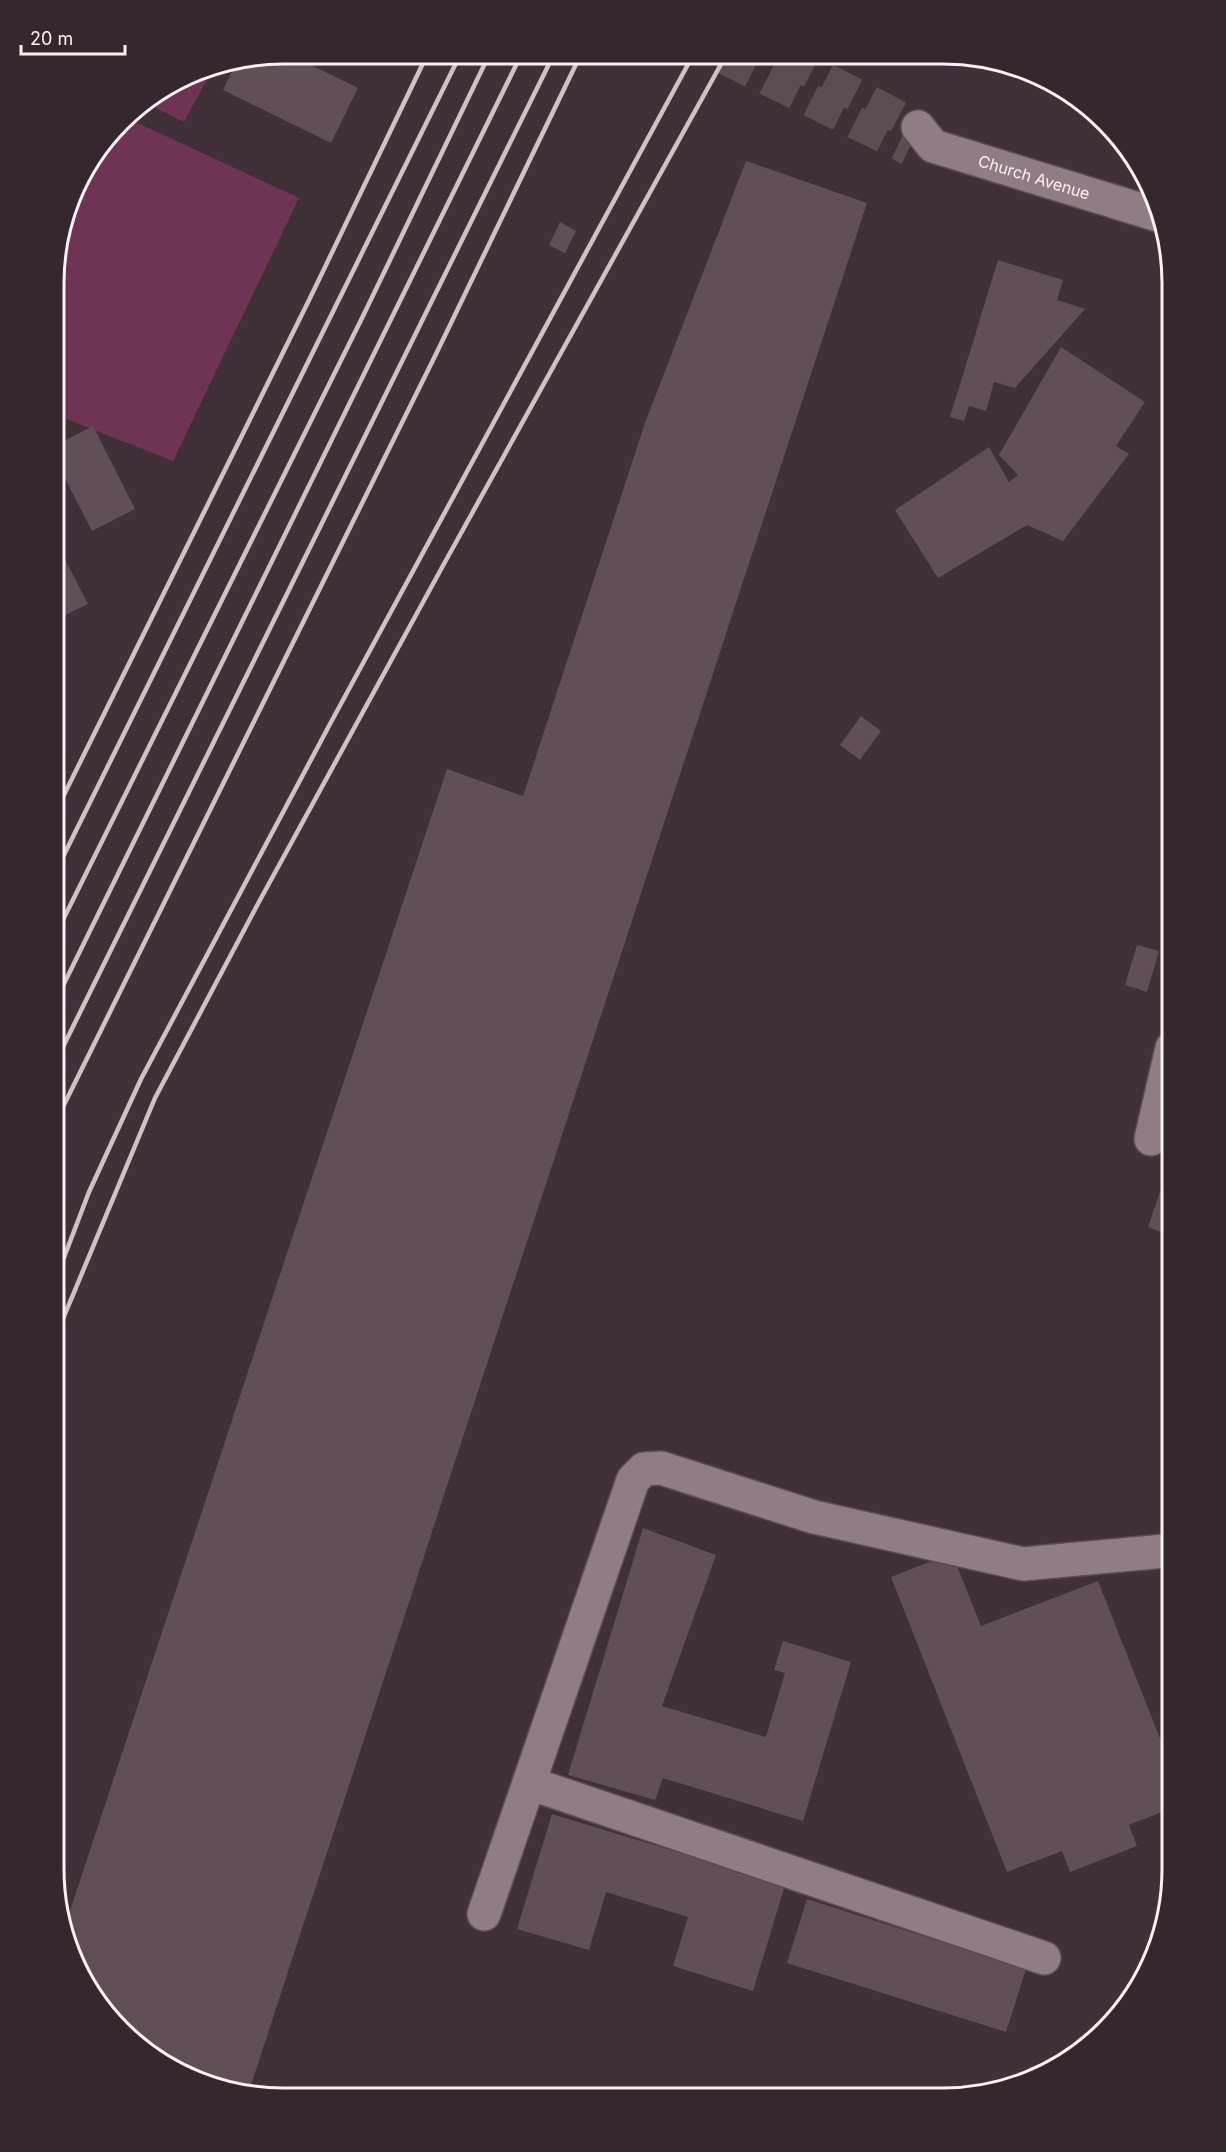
<svg xmlns="http://www.w3.org/2000/svg" width="1226" height="2152" font-family="Inter,sans-serif">
<style>
.green{fill:#6f3453}
.building{fill:#604f57}
.lines{fill:none;stroke-linecap:round;stroke-linejoin:round}
.minor-tunnel{stroke:#5c4d53;stroke-width:33;stroke-dasharray:33 16;stroke-linecap:butt}
.minor-casing{stroke:#594c52;stroke-width:36}
.minor{stroke:#8f7c85;stroke-width:33}
.rail{stroke:#cec2c7;stroke-width:4.5}
.labels{text-anchor:middle;dominant-baseline:central;stroke-width:5;stroke-linejoin:round;paint-order:stroke}
.street-label{font-size:16px;fill:#fbf0f4;stroke:#36262d}
.rim{fill:none;stroke:#fbf0f4;stroke-width:3}
</style>
<rect width="100%" height="100%" fill="#403037"/>
<path class="green" d="M 213,68 L 184,122 L 146,103 L 196,71 Z
M 127,118 L 299,198 L 173,461 L 56,415 L 56,254 L 78,182 Z"/>
<path class="building" d="M 284,54 L 289,54 L 358,88 L 331,143 L 223,90 L 236,63 Z
M 746,161 L 867,203 L 248,2094 L 196,2080 L 144,2050 L 93,1996 L 66,1942 L 64,1929 L 447,769 L 523,796 L 645,423 Z
M 560,222 L 576,231 L 565,253 L 549,245 Z
M 998,260 L 1063,280 L 1057,300 L 1085,309 L 1015,388 L 994,382 L 986,411 L 969,406 L 964,421 L 950,417 Z
M 1061,347 L 1145,402 L 1116,446 L 1129,454 L 1063,541 L 1027,525 L 938,578 L 895,510 L 989,447 L 1009,482 L 1018,475 L 999,455 Z
M 93,426 L 135,509 L 92,531 L 56,461 L 56,445 Z
M 56,542 L 88,604 L 55,620 Z
M 861,716 L 881,731 L 860,760 L 840,745 Z
M 1137,945 L 1159,951 L 1147,992 L 1125,985 Z
M 1167,1171 L 1172,1173 L 1172,1236 L 1148,1227 Z
M 643,1528 L 716,1555 L 662,1706 L 766,1737 L 785,1673 L 774,1670 L 783,1641 L 851,1662 L 803,1821 L 663,1778 L 655,1800 L 568,1775 Z
M 952,1553 L 981,1626 L 1098,1581 L 1172,1769 L 1172,1808 L 1129,1825 L 1137,1846 L 1070,1872 L 1062,1851 L 1007,1872 L 891,1577 Z
M 552,1814 L 785,1885 L 753,1991 L 673,1966 L 688,1917 L 606,1892 L 589,1950 L 517,1929 Z
M 807,1899 L 1026,1969 L 1006,2032 L 787,1963 Z"/>
<g class="lines">
<path class="minor-tunnel" d="M 723,57 L 909,149
M 782,57 L 918,127"/>
<g class="minor-casing">
<g id="minor">
<path id="s1" d="M 918,127 L 933,146 L 1161,216"/>
<path d="M 1151,1139 L 1172,1048"/>
<path d="M 529,1783 L 1044,1958"/>
<path d="M 484,1914 L 633,1480 L 644,1469 L 661,1468 L 814,1517 L 1023,1564 L 1165,1551 L 1172,1552"/>
</g>
</g>
<use href="#minor" class="minor"/>
<path class="rail" d="M 55,813 L 313,292 L 427,55
M 55,873 L 460,55
M 55,936 L 363,316 L 489,55
M 55,1002 L 521,55
M 55,1063 L 553,56
M 55,1123 L 437,352 L 580,56
M 55,1281 L 89,1192 L 141,1079 L 330,724 L 692,57
M 55,1338 L 155,1098 L 260,900 L 445,562 L 725,57"/>
</g>
<g class="labels">
<g class="street-label">
<text stroke="none"><textPath href="#s1" startOffset="130">Church Avenue</textPath></text>
</g>
</g>
<path d="M0 0H1226V2152H0ZM283 64H943A219 219 0 0 1 1162 283V1869A219 219 0 0 1 943 2088H283A219 219 0 0 1 64 1869V283A219 219 0 0 1 283 64Z" fill="#36262d" fill-rule="evenodd"/>
<path class="rim" d="M283 64H943A219 219 0 0 1 1162 283V1869A219 219 0 0 1 943 2088H283A219 219 0 0 1 64 1869V283A219 219 0 0 1 283 64Z"/>
<path d="M21 45v9h104v-9" fill="none" stroke="#fbf0f4" stroke-width="3"/>
<text x="30" y="45" font-size="18" fill="#fbf0f4" stroke="#36262d" stroke-width="4.5" paint-order="stroke">20 m</text>
</svg>
